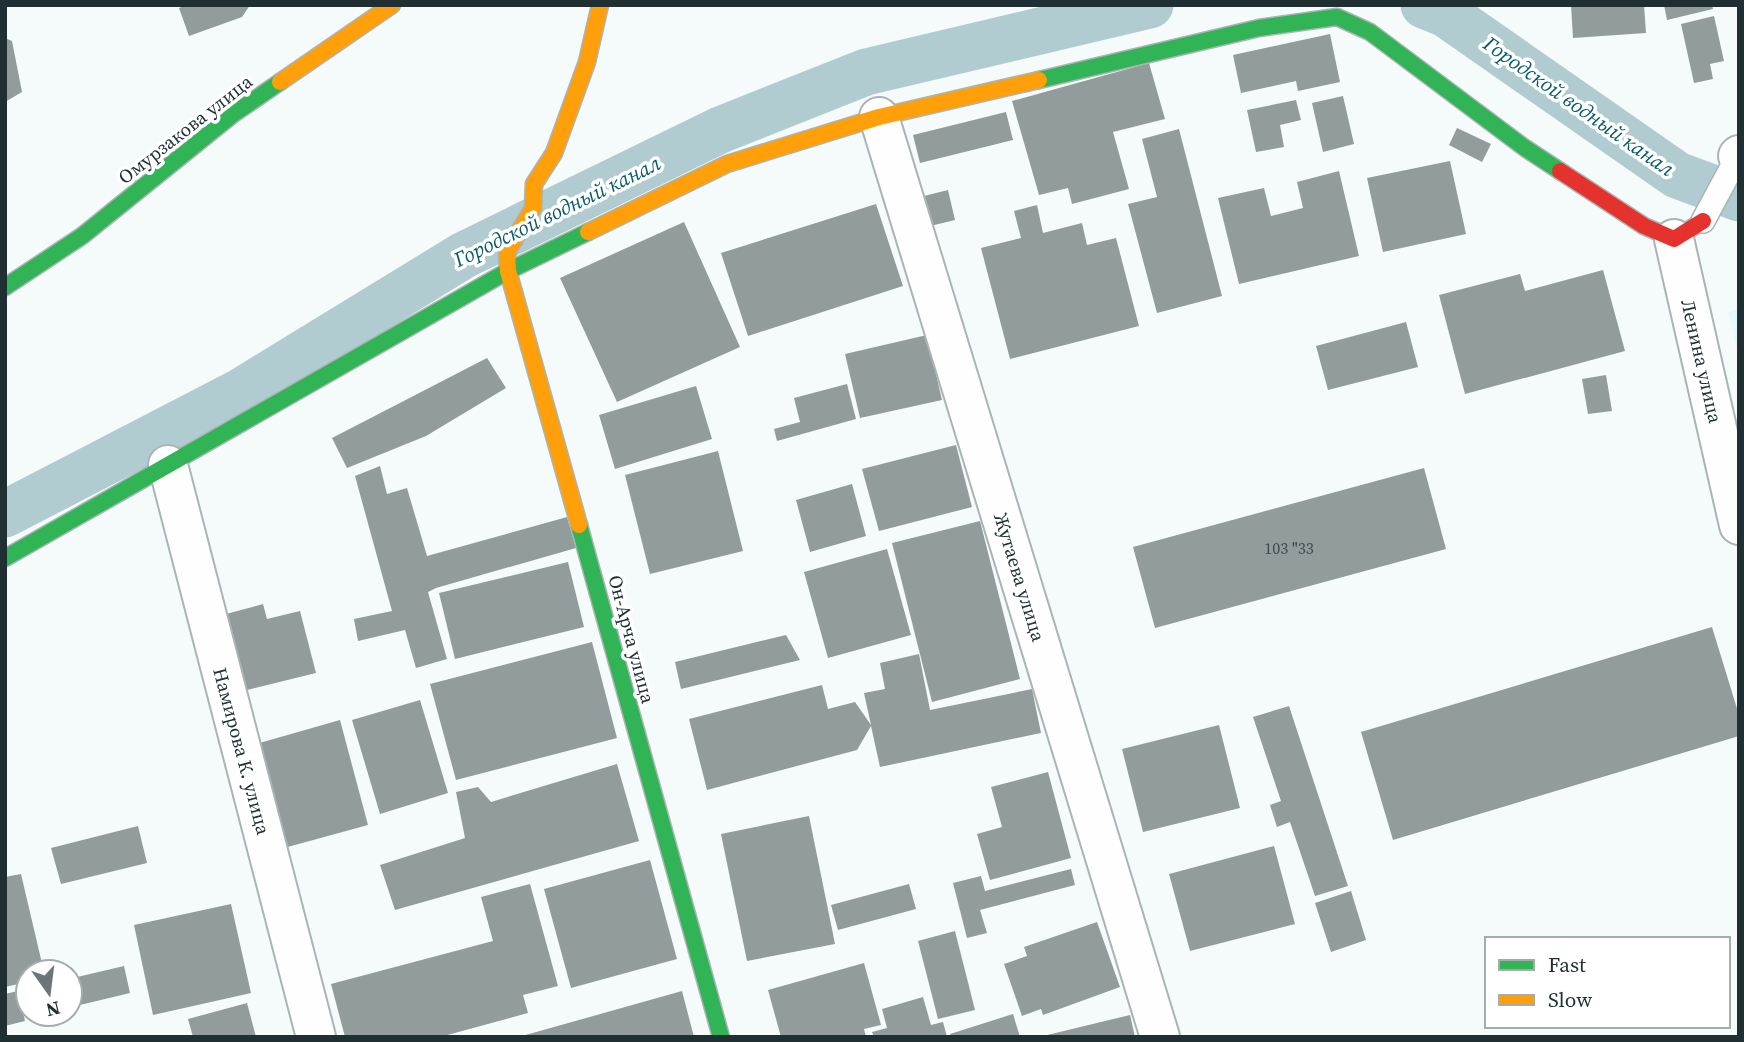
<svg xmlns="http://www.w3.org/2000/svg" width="1744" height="1042" font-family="'Source Serif 4',serif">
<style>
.built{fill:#e6f9fc}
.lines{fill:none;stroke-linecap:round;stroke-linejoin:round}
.canal{stroke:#b0ccd1;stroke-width:47}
.building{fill:#939c9d}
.lane-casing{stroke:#abb4b5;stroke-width:26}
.street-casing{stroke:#abb4b5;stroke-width:42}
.fast-casing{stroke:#abb4b5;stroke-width:19}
.slow-casing{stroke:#abb4b5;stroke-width:19}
.jam-casing{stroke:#abb4b5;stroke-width:19}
.lane{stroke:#fefefe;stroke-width:23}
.street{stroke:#fefefe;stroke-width:38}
.fast{stroke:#30b455;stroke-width:16}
.slow{stroke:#ff9f0a;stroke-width:16}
.jam{stroke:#e5322d;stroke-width:16}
.labels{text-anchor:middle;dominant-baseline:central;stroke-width:7;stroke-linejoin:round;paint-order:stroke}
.number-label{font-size:16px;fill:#3c4a4d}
.street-label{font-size:19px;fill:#1f2f32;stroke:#fff}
.water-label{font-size:21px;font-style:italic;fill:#075b66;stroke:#fff}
</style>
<rect width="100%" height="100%" fill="#f5fafa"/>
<path class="built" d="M 1739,309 L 1739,357 L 1728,312 Z"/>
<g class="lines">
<path class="canal" d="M 1424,5 L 1446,14 L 1677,175 L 1739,198
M 5,514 L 242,391 L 464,255 L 720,130 L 866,72 L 1150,5"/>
</g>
<path class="building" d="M 186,5 L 250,5 L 242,17 L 189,36 L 179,8 Z
M 1571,5 L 1644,5 L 1646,33 L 1573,38 Z
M 1664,5 L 1712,5 L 1713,9 L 1667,20 Z
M 1714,16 L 1724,61 L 1710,64 L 1713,79 L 1694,83 L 1681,24 Z
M 1330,34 L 1340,82 L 1298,91 L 1296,81 L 1241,93 L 1233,55 Z
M 5,38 L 12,41 L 22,92 L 5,102 Z
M 1149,63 L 1165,119 L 1113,132 L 1129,189 L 1072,204 L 1068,188 L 1039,195 L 1012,101 Z
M 1343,96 L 1354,144 L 1323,152 L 1312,103 Z
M 1296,100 L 1301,120 L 1280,125 L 1284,147 L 1256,152 L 1247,110 Z
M 1006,112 L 1013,140 L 920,163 L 913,135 Z
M 1457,128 L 1491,144 L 1482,162 L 1449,145 Z
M 1179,129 L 1222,296 L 1157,313 L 1128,204 L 1157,197 L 1142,139 Z
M 1450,161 L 1466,234 L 1383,252 L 1367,178 Z
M 1339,171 L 1359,256 L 1239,284 L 1218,198 L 1264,188 L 1271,216 L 1303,208 L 1297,182 Z
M 948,190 L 955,220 L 926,227 L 920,197 Z
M 876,204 L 903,286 L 748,336 L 721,253 Z
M 1037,205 L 1043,233 L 1082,223 L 1087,245 L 1116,238 L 1139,326 L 1010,359 L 981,248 L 1021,238 L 1014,211 Z
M 684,222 L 740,347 L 617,402 L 560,278 Z
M 1603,270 L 1625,351 L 1465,394 L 1439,295 L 1520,274 L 1525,291 Z
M 1406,322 L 1418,367 L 1328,390 L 1316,346 Z
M 927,335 L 942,400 L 860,418 L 845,354 Z
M 487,358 L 506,388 L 426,436 L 347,468 L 332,438 Z
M 1606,375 L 1612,411 L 1588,414 L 1582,379 Z
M 847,384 L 856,419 L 777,441 L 774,429 L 800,422 L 794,398 Z
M 696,386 L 712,439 L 615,469 L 599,415 Z
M 956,445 L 972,507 L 879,531 L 862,469 Z
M 718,451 L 743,551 L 650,574 L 625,475 Z
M 380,466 L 387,494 L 407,488 L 427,556 L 567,517 L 576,548 L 436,588 L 428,592 L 447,659 L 416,668 L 405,630 L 358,641 L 354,619 L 392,611 L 355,476 Z
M 1424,468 L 1446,549 L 1155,628 L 1133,547 Z
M 852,484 L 866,536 L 810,552 L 796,500 Z
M 980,521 L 1020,679 L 932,702 L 892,543 Z
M 887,549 L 911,635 L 828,658 L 804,572 Z
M 568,562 L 584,627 L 455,659 L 439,593 Z
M 263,604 L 267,619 L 300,611 L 316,673 L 235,693 L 215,617 Z
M 1712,627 L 1739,715 L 1739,736 L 1393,840 L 1361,732 Z
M 786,635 L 800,660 L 681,689 L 675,662 Z
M 592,642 L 617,738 L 456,780 L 430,684 Z
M 919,654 L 930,710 L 1032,689 L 1041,733 L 880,767 L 871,726 L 857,750 L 707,790 L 689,719 L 822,685 L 828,709 L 855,702 L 871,725 L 864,693 L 885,689 L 880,663 Z
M 420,700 L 448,793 L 380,814 L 352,720 Z
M 1289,706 L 1348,886 L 1315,896 L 1290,822 L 1277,827 L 1270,805 L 1281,801 L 1253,717 Z
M 340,720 L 368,825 L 284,848 L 256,744 Z
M 1219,725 L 1240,808 L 1143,832 L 1122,749 Z
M 617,764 L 639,841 L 395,910 L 380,865 L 465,838 L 456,792 L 478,787 L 491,802 Z
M 1048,772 L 1071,858 L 990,880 L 977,834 L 1002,827 L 991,787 Z
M 809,816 L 835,944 L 747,961 L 721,834 Z
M 138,826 L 147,863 L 61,884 L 51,848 Z
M 1274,846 L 1295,924 L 1190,951 L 1169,874 Z
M 650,860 L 677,959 L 571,988 L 544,889 Z
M 1071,869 L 1075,885 L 980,910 L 987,933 L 967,938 L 953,883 L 981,876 L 985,891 Z
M 21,874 L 44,972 L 28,972 L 28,982 L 5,987 L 5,877 Z
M 530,884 L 558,986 L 523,995 L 528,1013 L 440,1037 L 345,1037 L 331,984 L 493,941 L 481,897 Z
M 909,884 L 916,909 L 838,930 L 831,905 Z
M 1351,891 L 1366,940 L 1331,952 L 1315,903 Z
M 231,904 L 251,993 L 153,1015 L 134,925 Z
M 1097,922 L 1120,987 L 1043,1015 L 1041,1009 L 1022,1016 L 1004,964 L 1027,956 L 1024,947 Z
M 955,931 L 975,1010 L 938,1019 L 918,941 Z
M 864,963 L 881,1025 L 864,1029 L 866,1037 L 781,1037 L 768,990 Z
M 124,966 L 130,993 L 80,1005 L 73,978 Z
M 18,991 L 25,1021 L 5,1026 L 5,994 Z
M 682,991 L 694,1037 L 522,1037 L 522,1036 Z
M 923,997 L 931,1025 L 943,1022 L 947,1037 L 874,1037 L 872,1032 L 887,1028 L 882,1009 Z
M 247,1003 L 256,1037 L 193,1037 L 188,1019 Z
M 1013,1014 L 1020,1037 L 951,1037 L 950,1034 Z
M 1130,1015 L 1135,1037 L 1044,1037 L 1043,1036 Z"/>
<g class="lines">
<g class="lane-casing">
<path id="lane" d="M 1703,221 L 1738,156"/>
</g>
<g class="street-casing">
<path id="street" d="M 879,117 L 1160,1037
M 1738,156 L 1739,155
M 1674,239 L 1739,525
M 168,465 L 316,1037"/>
</g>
<g class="fast-casing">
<path id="fast" d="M 1039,80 L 1259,28 L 1337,17 L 1370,32 L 1525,148 L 1560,171
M 5,287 L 82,236 L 232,115 L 280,82
M 579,525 L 721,1037
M 5,558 L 508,271 L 588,232"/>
</g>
<g class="slow-casing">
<path id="slow" d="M 280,82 L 392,5
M 588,232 L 727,164 L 879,117 L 1039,80
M 579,525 L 508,271 L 507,252 L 533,208 L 534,184 L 554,153 L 587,62 L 600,5"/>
</g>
<g class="jam-casing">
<path id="jam" d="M 1560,171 L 1644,226 L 1674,239 L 1703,221"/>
</g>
<use href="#lane" class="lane"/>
<use href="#street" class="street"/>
<use href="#fast" class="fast"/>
<use href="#slow" class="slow"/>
<use href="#jam" class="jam"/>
</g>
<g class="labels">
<g class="number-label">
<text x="1289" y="548">103 "33</text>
</g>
<g class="street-label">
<text transform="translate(185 129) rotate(-38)">Омурзакова улица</text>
<text transform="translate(1702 361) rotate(77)">Ленина улица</text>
<text transform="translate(1020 577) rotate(73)">Жутаева улица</text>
<text transform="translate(632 639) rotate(75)">Он-Арча улица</text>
<text transform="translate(242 751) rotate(75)">Намирова К. улица</text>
</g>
<g class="water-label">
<text transform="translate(1579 106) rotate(35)">Городской водный канал</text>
<text transform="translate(557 211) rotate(-26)">Городской водный канал</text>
</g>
</g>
<rect width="1744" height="1042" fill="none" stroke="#1f2f32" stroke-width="14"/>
<rect x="1485" y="937" width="245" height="91" fill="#ffffff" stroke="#a5acad" stroke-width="2"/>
<rect x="1499" y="960" width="35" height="10" fill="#30b455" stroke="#a5acad" stroke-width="2"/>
<text x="1548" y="972" font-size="21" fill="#1f2f32">Fast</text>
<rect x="1499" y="995" width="35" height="10" fill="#ff9f0a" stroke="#a5acad" stroke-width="2"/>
<text x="1548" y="1007" font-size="21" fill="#1f2f32">Slow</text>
<g transform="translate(49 993) rotate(166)"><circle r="33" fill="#ffffff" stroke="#a5acad" stroke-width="2"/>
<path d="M0-5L12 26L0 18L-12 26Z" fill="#6a7678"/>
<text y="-10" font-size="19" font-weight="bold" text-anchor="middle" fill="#1f2f32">N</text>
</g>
</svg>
